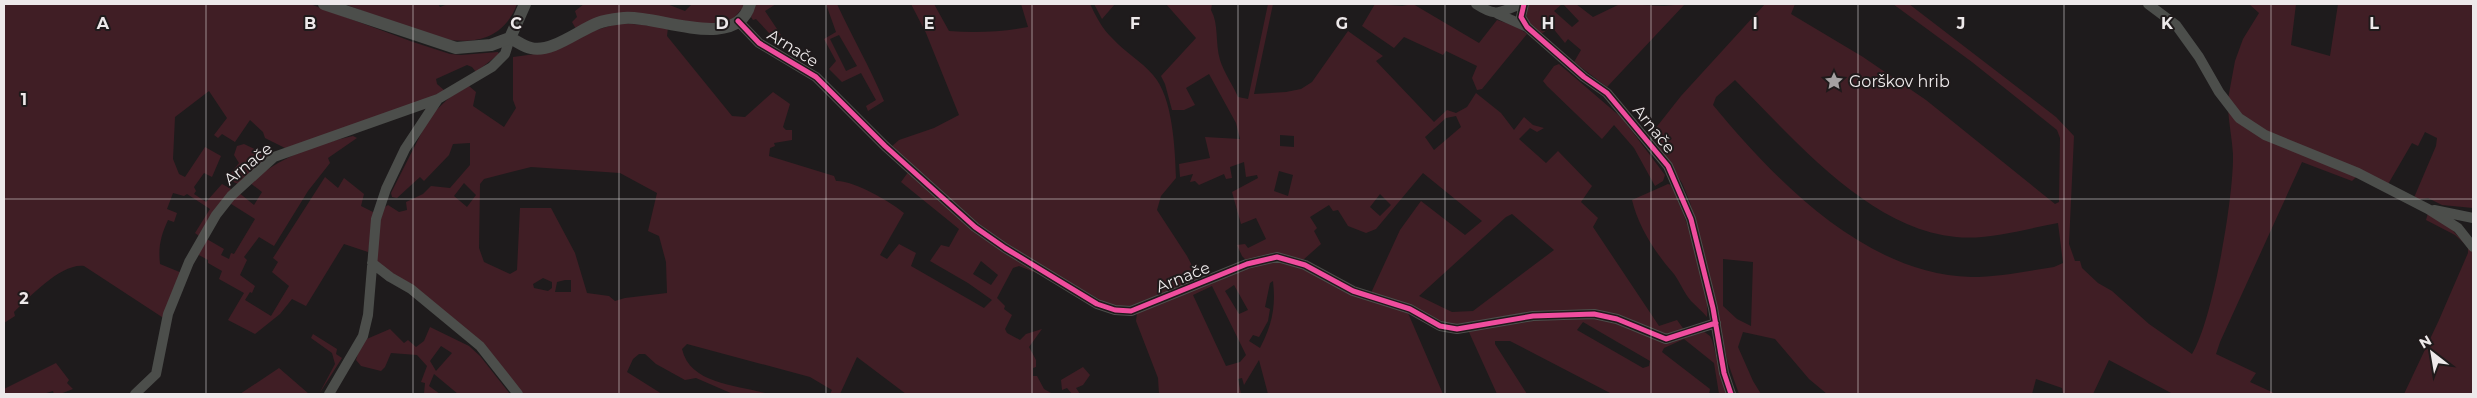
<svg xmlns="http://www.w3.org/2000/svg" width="2477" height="398" font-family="Montserrat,sans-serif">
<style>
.green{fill:#401e25;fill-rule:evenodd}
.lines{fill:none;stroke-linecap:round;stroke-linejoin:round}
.minor{stroke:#4c4e4b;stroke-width:10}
.tertiary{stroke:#4c4e4b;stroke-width:12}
.cycleway-casing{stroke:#1f1a1b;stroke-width:8}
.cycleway{stroke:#ef4d9e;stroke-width:5}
.grid{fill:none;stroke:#ede9ea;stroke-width:1;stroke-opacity:0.55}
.labels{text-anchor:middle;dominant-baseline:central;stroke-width:4;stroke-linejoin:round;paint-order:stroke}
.street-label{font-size:16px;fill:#ede9ea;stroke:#1f1a1b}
.poi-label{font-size:16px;fill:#ede9ea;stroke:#1f1a1b;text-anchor:start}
.grid-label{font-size:16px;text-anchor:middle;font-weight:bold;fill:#ede9ea;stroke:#1f1a1b;stroke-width:4;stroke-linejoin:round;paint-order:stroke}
</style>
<rect width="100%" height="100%" fill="#1e1b1c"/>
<path class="green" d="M 4,4 L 310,4 L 413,42 L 450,54 L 461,55 L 498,52 L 499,54 L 476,72 L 472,67 L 467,65 L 436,79 L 437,84 L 445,91 L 415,104 L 287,149 L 265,138 L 263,132 L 250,120 L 235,142 L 222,134 L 218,138 L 214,135 L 227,118 L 209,91 L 175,117 L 173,159 L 179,174 L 185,177 L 205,147 L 221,156 L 212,177 L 204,173 L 194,187 L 196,191 L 194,194 L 206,202 L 222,184 L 233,190 L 199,236 L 195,233 L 210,209 L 187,194 L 184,196 L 173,193 L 167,209 L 177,213 L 174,222 L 168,220 C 161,235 158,247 160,264 L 182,273 L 165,319 L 84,266 C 61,263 30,297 14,312 L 15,316 L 4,323 Z
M 345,4 L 438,4 L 440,7 L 448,4 L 517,4 C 490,77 393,22 345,4 Z
M 584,4 L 667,4 L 685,11 L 692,4 L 746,4 L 732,20 L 708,25 L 643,14 L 576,29 L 572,22 L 577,17 L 575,11 Z
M 756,4 L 776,4 L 765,11 L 781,35 L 769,39 L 769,33 L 756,19 L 753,20 L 751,17 Z
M 826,4 L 837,4 C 852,37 870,67 884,101 L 868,111 L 866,106 L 876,100 L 861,73 L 842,82 L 829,69 L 836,61 L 824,39 L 836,32 ZM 839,35 L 857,66 L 846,71 L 830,39 Z
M 911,4 L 934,4 L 949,31 C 975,33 1003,32 1028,27 L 1021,4 L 1090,4 C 1096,16 1102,29 1113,39 C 1125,52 1141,61 1153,75 C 1173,97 1175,149 1176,178 L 1161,196 L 1157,210 L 1187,256 L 1199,279 L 1128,307 L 1109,305 L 1003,244 L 976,223 L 891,147 L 899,140 L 934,128 L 959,115 L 926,33 Z
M 1094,4 L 1115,4 L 1102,19 Z
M 1166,4 L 1212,4 L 1211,10 C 1219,24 1215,43 1220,60 C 1224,73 1233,85 1238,97 L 1248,99 L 1268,4 L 1273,4 L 1254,94 L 1286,92 L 1301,89 L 1312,82 L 1348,31 L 1383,56 L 1376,61 L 1434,122 L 1447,110 L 1456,113 L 1467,107 L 1476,93 L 1501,113 L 1514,130 L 1524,117 L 1533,125 L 1544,128 L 1537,132 L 1530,128 L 1519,139 L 1546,163 L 1558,151 L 1592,186 L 1581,202 L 1598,218 L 1593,227 L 1659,326 L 1677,320 L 1685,331 L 1664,335 L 1606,313 L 1452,325 L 1371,293 L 1400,230 L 1421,201 L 1465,235 L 1482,221 L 1423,173 L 1376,229 L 1366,233 L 1348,226 L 1338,210 L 1333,211 L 1329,205 L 1310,217 L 1317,228 L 1314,231 L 1321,244 L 1303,260 L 1247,261 L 1242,256 L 1237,245 L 1245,244 L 1248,248 L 1266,239 L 1256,218 L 1241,224 L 1232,192 L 1258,178 L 1257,175 L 1246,177 L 1244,162 L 1230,167 L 1232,178 L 1226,179 L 1224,174 L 1199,185 L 1195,181 L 1190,182 L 1193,174 L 1180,177 L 1179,164 L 1210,158 L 1205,137 L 1240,139 L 1236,123 L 1209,74 L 1186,88 L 1195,105 L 1184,110 L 1172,110 L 1165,84 L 1161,76 L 1196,38 ZM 1456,116 L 1461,127 L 1434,150 L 1425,137 L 1446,118 ZM 1280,135 L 1294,136 L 1294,147 L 1280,146 ZM 1279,171 L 1293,175 L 1288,196 L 1274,191 ZM 1380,194 L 1391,205 L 1380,216 L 1370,207 ZM 1512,214 L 1554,250 L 1473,311 L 1452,312 L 1419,296 L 1506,217 Z
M 1375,4 L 1402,6 L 1413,4 L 1479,43 L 1497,20 L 1516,26 L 1527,34 L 1482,89 L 1477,90 L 1472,78 L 1477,66 L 1446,51 L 1443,55 L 1404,37 L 1394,48 L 1362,26 Z
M 1530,4 L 1562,4 L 1554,11 L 1572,27 L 1579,21 L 1563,4 L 1576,4 L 1593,17 L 1620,4 L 1664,6 L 1685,4 L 1607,87 L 1574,62 L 1581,50 L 1568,39 L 1565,43 L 1552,27 L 1541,34 L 1526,21 L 1527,8 Z
M 1765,4 L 1795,4 L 1791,14 L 1863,57 L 1926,100 L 2055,204 L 2059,202 L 2060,138 L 2057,130 L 1972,62 L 1893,4 L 1909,4 L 2056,117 L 2074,136 L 2069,244 L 2075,261 L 2080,261 L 2082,268 L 2098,283 L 2112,291 L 2149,324 L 2192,354 C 2213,320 2234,196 2233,154 C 2232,139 2229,124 2228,109 L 2238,121 L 2356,177 L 2352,181 L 2302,162 L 2220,342 L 2216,354 L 2256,373 L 2250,382 L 2276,394 L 2173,394 L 2109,360 L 2093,394 L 2063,394 L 2062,388 L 2036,379 L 2032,394 L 1827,394 L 1809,379 L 1775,339 L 1743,332 L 1738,347 L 1753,381 L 1761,394 L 1739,394 L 1728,363 L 1690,202 L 1682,183 L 1651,134 L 1681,96 ZM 1735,80 C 1794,139 1869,229 1956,237 C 1990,240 2025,229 2058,223 L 2063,263 L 2054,267 C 2027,271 1999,277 1971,277 C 1865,274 1776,181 1713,105 L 1716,97 ZM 1723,259 L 1753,262 L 1751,326 L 1737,319 L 1723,306 Z
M 2249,4 L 2296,4 L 2291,45 L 2330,56 L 2338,4 L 2473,4 L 2473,208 L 2442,205 L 2428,198 L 2413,200 L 2436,146 L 2437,138 L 2425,132 L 2418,146 L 2412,143 L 2387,186 L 2271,134 L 2244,118 L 2228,99 L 2235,61 L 2243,39 L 2259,13 Z
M 620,23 L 668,27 L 667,36 L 732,116 L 745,117 L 773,92 L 790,104 L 783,127 L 786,130 L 792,130 L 792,140 L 774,143 L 775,146 L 770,148 L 769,156 L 834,176 L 836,181 C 853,180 891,202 904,213 L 880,255 L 887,259 L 899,244 L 916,253 L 911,266 L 984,308 L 992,300 L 968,283 L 930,261 L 941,245 L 949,247 L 959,229 L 901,182 L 909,171 L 1039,274 L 1019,266 L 1013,268 L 997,298 L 1005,306 L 1004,309 L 1012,315 L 1005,329 L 1007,333 L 1020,340 L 1026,334 L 1042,329 L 1029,347 L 1036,360 L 1036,367 L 1033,368 L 1033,376 L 1037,376 L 1044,389 L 1051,393 L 906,394 L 857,357 L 840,394 L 830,394 L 832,390 L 810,377 L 687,344 L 682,349 C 690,385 739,385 768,394 L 733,394 L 696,378 L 685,380 L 656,364 L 645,354 L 639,354 L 633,359 L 627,372 L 662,394 L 521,394 L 412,284 L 389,273 L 375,263 L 378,227 L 385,207 L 388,205 L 399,212 L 407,210 L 406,202 L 423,194 L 431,186 L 450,188 L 470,165 L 470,143 L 453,144 L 449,155 L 424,181 L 420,177 L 397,198 L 392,197 L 391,193 L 430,116 L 450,97 L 469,86 L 476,92 L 473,106 L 504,127 L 516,108 L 513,100 L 513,57 L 550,52 L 586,33 ZM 531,167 L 620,173 L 657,193 L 648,231 L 659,236 L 666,262 L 667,293 L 625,298 L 615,301 L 609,296 L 587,293 L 575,253 L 551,208 L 520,208 L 517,270 L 510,274 L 484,262 L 479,248 L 480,184 L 484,179 ZM 464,183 L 476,195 L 467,207 L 454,196 ZM 981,261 L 998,275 L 991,285 L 973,274 ZM 543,278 L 552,282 L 552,288 L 548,291 L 534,288 L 533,284 ZM 565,280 L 571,280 L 571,292 L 555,292 L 557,282 Z
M 1559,64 L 1622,118 L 1665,175 L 1663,181 L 1655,186 L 1634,148 L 1614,125 L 1602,139 L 1547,86 L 1543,81 L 1554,66 Z
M 353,136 L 357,138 L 328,158 L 330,163 L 308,191 L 274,246 L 259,237 L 244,257 L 247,260 L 240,275 L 255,286 L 252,293 L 250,292 L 245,300 L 271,316 L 289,286 L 272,272 L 278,262 L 273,258 L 325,177 L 338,188 L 344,178 L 364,194 L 361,206 L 375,213 L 368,252 L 344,244 L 306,306 L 292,299 L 280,314 L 255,334 L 228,320 L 244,293 L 219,279 L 222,271 L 208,263 L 208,260 L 197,254 L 205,238 L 224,249 L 221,255 L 229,259 L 231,253 L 234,254 L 255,219 L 228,202 L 238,192 L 254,205 L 262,192 L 249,182 C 285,156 310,146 353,136 Z
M 244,144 L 267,155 L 269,159 L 238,184 L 227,179 L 227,174 L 231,173 L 239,163 L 234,155 L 237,146 Z
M 1668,184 L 1671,185 C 1686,218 1710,281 1707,317 C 1702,311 1696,306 1691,301 C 1684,293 1680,282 1674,274 C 1656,254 1638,226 1632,200 Z
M 2428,213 L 2447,224 L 2473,253 L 2473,394 L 2404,394 L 2439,320 L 2468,253 L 2468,247 L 2455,235 L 2426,220 Z
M 1264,260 L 1282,260 L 1408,313 L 1443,394 L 1268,394 L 1259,360 L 1244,385 L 1242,378 L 1238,379 L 1241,394 L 1159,394 L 1158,378 L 1136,321 L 1137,313 ZM 1273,281 C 1276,307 1272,325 1260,348 L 1249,341 L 1253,335 L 1259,337 L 1268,321 L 1270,309 L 1265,307 L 1270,283 ZM 1234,285 L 1248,310 L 1239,314 L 1225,291 ZM 1212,286 L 1246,355 L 1240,362 L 1226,366 L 1193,295 Z
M 1537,318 L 1611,319 L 1647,336 L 1703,331 L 1710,336 L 1712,340 L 1726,394 L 1719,394 L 1714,363 L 1684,339 L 1664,348 L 1662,352 L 1710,389 L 1709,394 L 1612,394 L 1510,341 L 1495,341 L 1495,344 L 1527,394 L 1497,394 L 1468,330 ZM 1583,322 L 1650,361 L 1649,366 L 1643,368 L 1577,330 Z
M 430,327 L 469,346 L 480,356 L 510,394 L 458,394 L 434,374 L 429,386 L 440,394 L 424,394 L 425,383 L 421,382 L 427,366 L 417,355 L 391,353 L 385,367 L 381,371 L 361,366 L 356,360 L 362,341 L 390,329 L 404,343 L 408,340 L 416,347 L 424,341 ZM 441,346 L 452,353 L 436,371 L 430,361 Z
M 313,334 L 337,349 L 336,354 L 342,358 L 319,394 L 335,364 L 332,353 L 311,338 Z
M 56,363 L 69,380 L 67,383 L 73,389 L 60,394 L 54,394 L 53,391 L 43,394 L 4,394 L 4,389 Z
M 1083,367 L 1090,375 L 1083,385 L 1076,388 L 1080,394 L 1072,394 L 1067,388 L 1062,390 L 1061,380 Z
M 279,368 L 309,394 L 240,394 Z"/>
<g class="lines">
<path class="minor" d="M 1476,4 C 1498,18 1498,12 1521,4
M 1524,4 L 1521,17 L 1527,27 L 1584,77 L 1607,93 L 1668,166 L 1691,219 L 1713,308 L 1724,373 L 1731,394
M 2148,4 L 2176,25 L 2199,57 L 2219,92 L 2239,118 L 2265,135 L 2358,173 L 2428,209 L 2458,228 L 2473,247
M 1498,14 L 1527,27
M 738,21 L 759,43 L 816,77 L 885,146 L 975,227 L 1005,248 L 1097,304 L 1115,310 L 1131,311 L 1247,264 L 1277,257 L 1305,265 L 1353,291 L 1410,309 L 1440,326 L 1457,329 L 1533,316 L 1594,314 L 1617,319 L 1666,339 L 1716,323
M 2434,210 L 2473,218
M 372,263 L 390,277 L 411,289 L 480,346 L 518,394
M 135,394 L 156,374 L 168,314 L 189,262 L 216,215 L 231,196 L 274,157 L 438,99
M 329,394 L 363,336 L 368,315 L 376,219 L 386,189 L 405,149 L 438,99 L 492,67 L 505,54 L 510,38"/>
<path class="tertiary" d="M 324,4 L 456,48 L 491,45 L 510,38 C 517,41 524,47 531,48 C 552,53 579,30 598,23 C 606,20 616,19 624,18 C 655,14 737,53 750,4
M 510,38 L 525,4"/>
<g class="cycleway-casing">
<path id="cycleway" d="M 1524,4 L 1521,17 L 1527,27 L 1584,77 L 1607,93 L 1668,166 L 1691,219 L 1713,308 L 1724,373 L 1731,394
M 738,21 L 759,43 L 816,77 L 885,146 L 975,227 L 1005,248 L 1097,304 L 1115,310 L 1131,311 L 1247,264 L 1277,257 L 1305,265 L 1353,291 L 1410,309 L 1440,326 L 1457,329 L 1533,316 L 1594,314 L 1617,319 L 1666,339 L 1716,323"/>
</g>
<use href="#cycleway" class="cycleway"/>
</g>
<path class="grid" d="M 206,4 L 206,394M 413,4 L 413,394M 619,4 L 619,394M 826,4 L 826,394M 1032,4 L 1032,394M 1238,4 L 1238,394M 1445,4 L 1445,394M 1651,4 L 1651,394M 1858,4 L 1858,394M 2064,4 L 2064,394M 2271,4 L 2271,394M 4,199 L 2473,199"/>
<defs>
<g id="sight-bare" transform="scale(1.5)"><path d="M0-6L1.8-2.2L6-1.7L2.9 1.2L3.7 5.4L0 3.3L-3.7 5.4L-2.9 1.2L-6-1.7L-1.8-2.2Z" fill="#a5a1a2" stroke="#1f1a1b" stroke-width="2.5" paint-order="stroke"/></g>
</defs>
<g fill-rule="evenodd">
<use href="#sight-bare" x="1834" y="81"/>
</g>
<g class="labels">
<g class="street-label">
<text transform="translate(793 48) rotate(32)">Arnače</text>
<text transform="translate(1654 129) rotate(51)">Arnače</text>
<text transform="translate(248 164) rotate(-39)">Arnače</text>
<text transform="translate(1183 277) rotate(-22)">Arnače</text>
</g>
<g class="poi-label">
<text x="1849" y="81">Gorškov hrib</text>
</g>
</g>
<g class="grid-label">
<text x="103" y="29">A</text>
<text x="310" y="29">B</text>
<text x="516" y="29">C</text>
<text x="722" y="29">D</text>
<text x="929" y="29">E</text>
<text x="1135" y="29">F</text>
<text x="1342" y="29">G</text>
<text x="1548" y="29">H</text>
<text x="1755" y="29">I</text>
<text x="1961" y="29">J</text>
<text x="2167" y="29">K</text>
<text x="2374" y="29">L</text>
<text x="24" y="105">1</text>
<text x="24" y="304">2</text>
</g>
<rect width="2477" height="398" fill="none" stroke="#ede9ea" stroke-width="10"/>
<g transform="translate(2432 353) rotate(329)" stroke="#1f1a1b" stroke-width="4" paint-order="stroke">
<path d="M0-4L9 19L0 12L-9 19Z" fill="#ede9ea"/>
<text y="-8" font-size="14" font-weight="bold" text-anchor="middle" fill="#ede9ea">N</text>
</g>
</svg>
